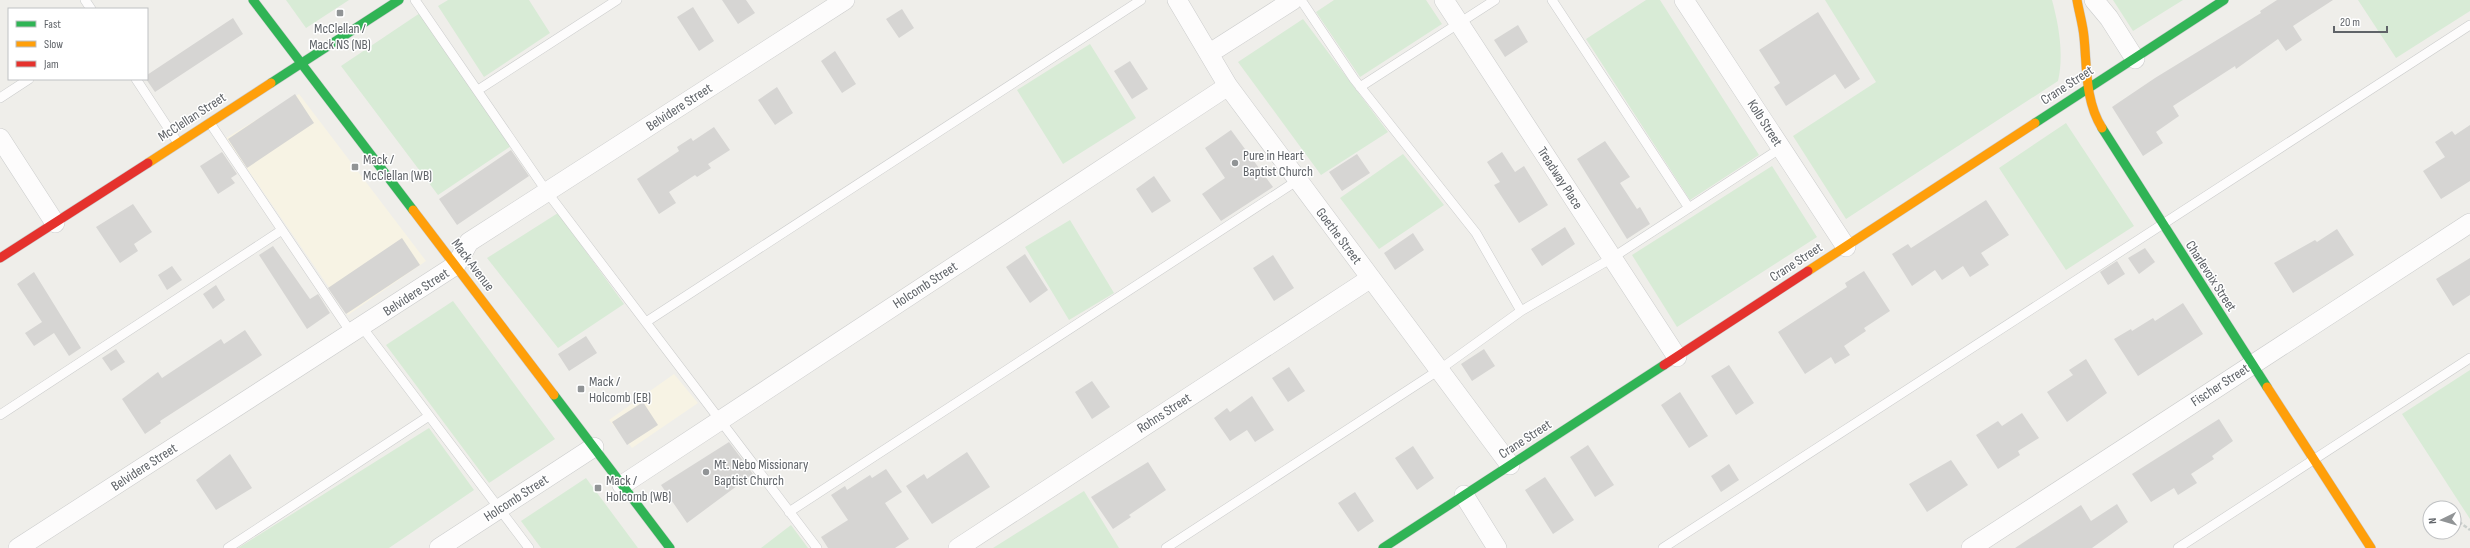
<svg xmlns="http://www.w3.org/2000/svg" width="2470" height="548" font-family="'Sofia Sans Condensed',sans-serif">
<style>
.commercial{fill:#f7f3e4}
.green{fill:#d8ebd6}
.building{fill:#d6d5d3}
.lines{fill:none;stroke-linecap:round;stroke-linejoin:round}
.lane-casing{stroke:#cbcccc;stroke-width:10}
.street-casing{stroke:#cbcccc;stroke-width:20}
.fast-casing{stroke:#cacacb;stroke-width:10}
.slow-casing{stroke:#cacacb;stroke-width:10}
.jam-casing{stroke:#cacacb;stroke-width:10}
.path{stroke:#cacfcc;stroke-width:2.5;stroke-dasharray:4 2;stroke-linecap:butt}
.lane{stroke:#fdfcfc;stroke-width:9}
.street{stroke:#fdfcfc;stroke-width:19}
.fast{stroke:#30b455;stroke-width:9}
.slow{stroke:#ff9f0a;stroke-width:9}
.jam{stroke:#e5322d;stroke-width:9}
.poi-dot{fill:#919496;stroke:#fff;stroke-width:1.5}
.labels{text-anchor:middle;dominant-baseline:central;stroke-width:3;stroke-linejoin:round;paint-order:stroke}
.poi-label{font-size:14px;fill:#5f6368;stroke:#fff;text-anchor:start}
.street-label{font-size:14px;fill:#5f6368;stroke:#fff}
</style>
<rect width="100%" height="100%" fill="#efeeea"/>
<path class="commercial" d="M 299,94 L 426,261 L 348,315 L 226,138 Z
M 674,374 L 698,403 L 632,448 L 609,420 Z"/>
<path class="green" d="M 286,0 L 349,0 L 306,28 Z
M 448,0 L 529,0 L 550,33 L 484,77 L 438,6 Z
M 1334,0 L 1426,0 L 1442,24 L 1360,77 L 1316,12 Z
M 1646,0 L 1660,0 L 1759,155 L 1690,200 L 1586,39 Z
M 1825,0 L 2052,0 C 2059,26 2064,55 2058,81 L 1846,219 L 1793,136 L 1876,82 Z
M 2113,0 L 2183,0 L 2133,31 Z
M 2358,0 L 2470,0 L 2470,11 L 2396,58 Z
M 420,13 L 511,146 L 438,195 L 341,66 Z
M 1303,19 L 1388,132 L 1321,175 L 1238,62 Z
M 1090,44 L 1136,118 L 1063,164 L 1017,90 Z
M 2066,123 L 2134,226 L 2066,270 L 1999,168 Z
M 1403,154 L 1444,205 L 1379,249 L 1340,198 Z
M 1772,166 L 1817,237 L 1677,327 L 1632,255 Z
M 558,213 L 624,304 L 558,348 L 487,258 Z
M 1070,220 L 1114,293 L 1069,320 L 1025,247 Z
M 453,301 L 555,439 L 489,483 L 386,345 Z
M 2470,370 L 2470,519 L 2402,414 Z
M 429,428 L 474,490 L 389,548 L 238,548 Z
M 586,478 L 638,548 L 541,548 L 521,521 Z
M 1084,491 L 1119,548 L 993,548 Z
M 791,525 L 808,548 L 761,548 Z"/>
<path class="building" d="M 722,0 L 746,0 L 755,13 L 738,24 Z
M 2277,0 L 2333,0 L 2293,26 L 2302,40 L 2286,51 L 2278,39 L 2236,69 L 2235,66 L 2173,106 L 2179,116 L 2156,132 L 2163,143 L 2143,156 L 2112,107 L 2155,78 L 2261,13 L 2260,11 Z
M 693,7 L 714,41 L 699,51 L 677,17 Z
M 902,9 L 914,28 L 899,38 L 886,19 Z
M 1818,12 L 1860,79 L 1845,89 L 1835,74 L 1786,106 L 1774,87 L 1780,83 L 1759,50 Z
M 233,18 L 243,34 L 155,92 L 146,79 L 147,75 Z
M 1518,25 L 1528,42 L 1505,57 L 1494,40 Z
M 835,51 L 856,84 L 842,93 L 821,61 Z
M 1130,61 L 1148,89 L 1132,99 L 1114,71 Z
M 777,87 L 793,113 L 775,125 L 758,100 Z
M 295,94 L 314,123 L 247,168 L 228,139 Z
M 2470,125 L 2470,181 L 2441,199 L 2423,171 L 2445,157 L 2435,142 L 2452,131 L 2455,135 Z
M 714,127 L 730,150 L 708,164 L 711,168 L 697,177 L 695,175 L 669,192 L 676,203 L 659,214 L 637,179 L 679,151 L 677,147 L 691,138 L 693,141 Z
M 1231,130 L 1273,187 L 1221,221 L 1202,194 L 1225,178 L 1205,148 Z
M 1605,141 L 1630,177 L 1620,183 L 1637,209 L 1640,207 L 1650,224 L 1627,239 L 1577,159 Z
M 511,150 L 529,176 L 457,225 L 439,199 Z
M 222,152 L 237,174 L 231,178 L 235,183 L 218,194 L 200,166 Z
M 1502,152 L 1515,172 L 1524,166 L 1548,205 L 1519,223 L 1494,185 L 1500,182 L 1487,162 Z
M 1357,154 L 1370,173 L 1342,191 L 1329,172 Z
M 1154,176 L 1171,201 L 1152,213 L 1136,189 Z
M 1986,200 L 2009,235 L 1981,253 L 1989,265 L 1970,277 L 1963,266 L 1942,280 L 1935,270 L 1912,286 L 1892,254 L 1908,244 L 1911,248 Z
M 133,204 L 152,232 L 134,244 L 138,251 L 120,263 L 96,227 Z
M 1565,227 L 1575,244 L 1542,266 L 1531,249 Z
M 2337,229 L 2354,255 L 2293,293 L 2274,263 L 2315,240 L 2317,242 Z
M 1413,233 L 1424,250 L 1395,270 L 1384,253 Z
M 402,238 L 420,265 L 346,314 L 328,288 Z
M 273,246 L 310,299 L 318,294 L 330,313 L 307,329 L 259,255 Z
M 2145,248 L 2155,262 L 2139,274 L 2128,258 Z
M 1025,254 L 1048,290 L 1030,303 L 1006,267 Z
M 1273,255 L 1294,288 L 1274,301 L 1253,268 Z
M 2470,258 L 2470,295 L 2453,306 L 2436,279 Z
M 2117,261 L 2125,274 L 2108,285 L 2100,272 Z
M 172,266 L 182,280 L 167,290 L 158,275 Z
M 1864,271 L 1890,311 L 1864,328 L 1866,331 L 1844,346 L 1850,355 L 1835,364 L 1831,357 L 1805,374 L 1778,332 L 1847,287 L 1845,283 Z
M 34,272 L 81,348 L 69,356 L 54,333 L 34,346 L 25,333 L 42,322 L 17,284 Z
M 216,285 L 225,300 L 213,309 L 203,294 Z
M 2183,303 L 2203,334 L 2138,376 L 2114,339 L 2131,329 L 2132,331 L 2153,318 L 2155,321 Z
M 245,330 L 262,355 L 160,421 L 161,423 L 145,434 L 122,399 L 158,372 L 162,378 L 221,339 L 224,344 Z
M 586,336 L 597,353 L 569,371 L 558,354 Z
M 116,349 L 125,362 L 111,371 L 102,358 Z
M 1484,349 L 1495,366 L 1472,381 L 1461,364 Z
M 2086,359 L 2107,393 L 2067,422 L 2047,392 L 2073,375 L 2069,370 Z
M 1729,365 L 1754,403 L 1736,415 L 1711,376 Z
M 1289,367 L 1305,391 L 1288,402 L 1272,378 Z
M 1092,381 L 1110,407 L 1092,419 L 1075,392 Z
M 1680,392 L 1708,436 L 1689,448 L 1661,405 Z
M 1252,396 L 1274,430 L 1255,442 L 1247,430 L 1230,441 L 1214,418 L 1227,408 L 1230,412 Z
M 643,402 L 658,425 L 627,445 L 612,422 Z
M 2022,413 L 2039,438 L 2018,451 L 2020,455 L 1998,469 L 1976,435 L 1998,421 L 2002,426 Z
M 2219,419 L 2233,441 L 2212,456 L 2214,459 L 2191,474 L 2197,483 L 2178,495 L 2174,488 L 2151,502 L 2132,474 Z
M 729,442 L 753,474 L 687,523 L 661,485 Z
M 1588,445 L 1614,485 L 1595,497 L 1570,457 Z
M 1413,446 L 1434,478 L 1417,490 L 1395,458 Z
M 967,452 L 990,487 L 932,524 L 906,486 L 924,474 L 927,479 Z
M 230,454 L 252,488 L 216,510 L 196,480 Z
M 1951,460 L 1968,485 L 1927,512 L 1909,484 Z
M 1148,462 L 1166,490 L 1129,515 L 1131,517 L 1113,529 L 1091,497 Z
M 1729,464 L 1739,480 L 1721,492 L 1711,476 Z
M 886,469 L 902,492 L 885,503 L 909,539 L 895,548 L 828,548 L 821,537 L 848,520 L 831,495 L 845,486 L 847,490 L 870,475 L 872,478 Z
M 1545,477 L 1574,520 L 1553,534 L 1525,490 Z
M 1355,492 L 1374,521 L 1358,532 L 1338,503 Z
M 2117,504 L 2128,522 L 2092,548 L 2015,548 L 2081,505 L 2091,521 Z"/>
<g class="lines">
<g class="lane-casing">
<path id="lane" d="M 85,0 L 91,9
M 415,0 L 547,192 L 817,548
M 1301,0 L 1354,79 L 1476,233 L 1521,311
M 1552,0 L 1689,208
M 136,79 L 178,143
M 1360,87 L 1495,0
M 478,90 L 617,0
M 0,98 L 29,79
M 210,123 L 352,334
M 646,322 L 1141,0
M 362,327 L 529,548
M 0,415 L 282,230
M 789,512 L 1298,180
M 228,548 L 429,416
M 1166,548 L 1439,370 L 1521,311 L 1612,258 L 1781,148
M 1663,548 L 2470,25
M 2178,548 L 2470,358"/>
</g>
<g class="street-casing">
<path id="street" d="M 1177,0 L 1228,86 L 1510,465
M 1444,0 L 1677,357
M 1684,0 L 1846,247
M 2094,0 L 2109,18 L 2135,59
M 1210,53 L 1293,0
M 0,138 L 55,223
M 622,485 L 1228,86
M 1464,495 L 1497,548
M 18,548 L 456,265 L 469,242 L 845,0
M 439,548 L 594,447
M 958,548 L 1371,278
M 1971,548 L 2470,223"/>
</g>
<g class="fast-casing">
<path id="fast" d="M 253,0 L 413,210
M 271,83 L 399,0
M 2035,123 L 2224,0
M 2102,128 L 2267,387
M 554,395 L 670,548
M 1383,548 L 1664,365"/>
</g>
<g class="slow-casing">
<path id="slow" d="M 2077,0 C 2079,12 2083,25 2084,37 C 2087,67 2085,101 2102,128
M 148,163 L 271,83
M 413,210 L 554,395
M 1808,271 L 2035,123
M 2267,387 L 2371,548"/>
</g>
<g class="jam-casing">
<path id="jam" d="M 0,258 L 148,163
M 1664,365 L 1808,271"/>
</g>
<path class="path" d="M 2454,518 L 2470,530"/>
<use href="#lane" class="lane"/>
<use href="#street" class="street"/>
<use href="#fast" class="fast"/>
<use href="#slow" class="slow"/>
<use href="#jam" class="jam"/>
</g>
<g class="poi-dot">
<rect x="336" y="9" width="8" height="8" rx="2"/>
<circle cx="1235" cy="163" r="4"/>
<rect x="351" y="163" width="8" height="8" rx="2"/>
<rect x="577" y="385" width="8" height="8" rx="2"/>
<circle cx="706" cy="472" r="4"/>
<rect x="594" y="484" width="8" height="8" rx="2"/>
</g>
<g class="labels">
<g class="poi-label">
<text x="340" y="28" text-anchor="middle">McClellan /<tspan x="340" dy="16">Mack NS (NB)</tspan></text>
<text x="1243" y="155">Pure in Heart<tspan x="1243" dy="16">Baptist Church</tspan></text>
<text x="363" y="159">Mack /<tspan x="363" dy="16">McClellan (WB)</tspan></text>
<text x="589" y="381">Mack /<tspan x="589" dy="16">Holcomb (EB)</tspan></text>
<text x="714" y="464">Mt. Nebo Missionary<tspan x="714" dy="16">Baptist Church</tspan></text>
<text x="606" y="480">Mack /<tspan x="606" dy="16">Holcomb (WB)</tspan></text>
</g>
<g class="street-label">
<text transform="translate(2067 85) rotate(-33)">Crane Street</text>
<text transform="translate(679 107) rotate(-33)">Belvidere Street</text>
<text transform="translate(192 117) rotate(-33)">McClellan Street</text>
<text transform="translate(1765 123) rotate(57)">Kolb Street</text>
<text transform="translate(1560 178) rotate(57)">Treadway Place</text>
<text transform="translate(1339 236) rotate(53)">Goethe Street</text>
<text transform="translate(1796 262) rotate(-33)">Crane Street</text>
<text transform="translate(473 265) rotate(53)">Mack Avenue</text>
<text transform="translate(2211 276) rotate(57)">Charlevoix Street</text>
<text transform="translate(925 285) rotate(-33)">Holcomb Street</text>
<text transform="translate(416 292) rotate(-33)">Belvidere Street</text>
<text transform="translate(2220 385) rotate(-33)">Fischer Street</text>
<text transform="translate(1164 413) rotate(-33)">Rohns Street</text>
<text transform="translate(1525 439) rotate(-33)">Crane Street</text>
<text transform="translate(144 467) rotate(-33)">Belvidere Street</text>
<text transform="translate(516 498) rotate(-33)">Holcomb Street</text>
</g>
</g>
<rect x="8" y="8" width="140" height="72" fill="#ffffff" stroke="#bfc1c3"/>
<rect x="16" y="21" width="20" height="6" fill="#30b455" stroke="#bfc1c3"/>
<text x="44" y="28" font-size="12" fill="#5f6368">Fast</text>
<rect x="16" y="41" width="20" height="6" fill="#ff9f0a" stroke="#bfc1c3"/>
<text x="44" y="48" font-size="12" fill="#5f6368">Slow</text>
<rect x="16" y="61" width="20" height="6" fill="#e5322d" stroke="#bfc1c3"/>
<text x="44" y="68" font-size="12" fill="#5f6368">Jam</text>
<g transform="translate(2442 520) rotate(265)"><circle r="19" fill="#ffffff" stroke="#bfc1c3"/>
<path d="M0-3L7 15L0 10L-7 15Z" fill="#919496"/>
<text y="-6" font-size="11" font-weight="bold" text-anchor="middle" fill="#5f6368">N</text>
</g>
<path d="M2334 26v6h53v-6" fill="none" stroke="#5f6368" stroke-width="2"/>
<text x="2340" y="26" font-size="12" fill="#5f6368" stroke="#ffffff" stroke-width="3" paint-order="stroke">20 m</text>
</svg>
